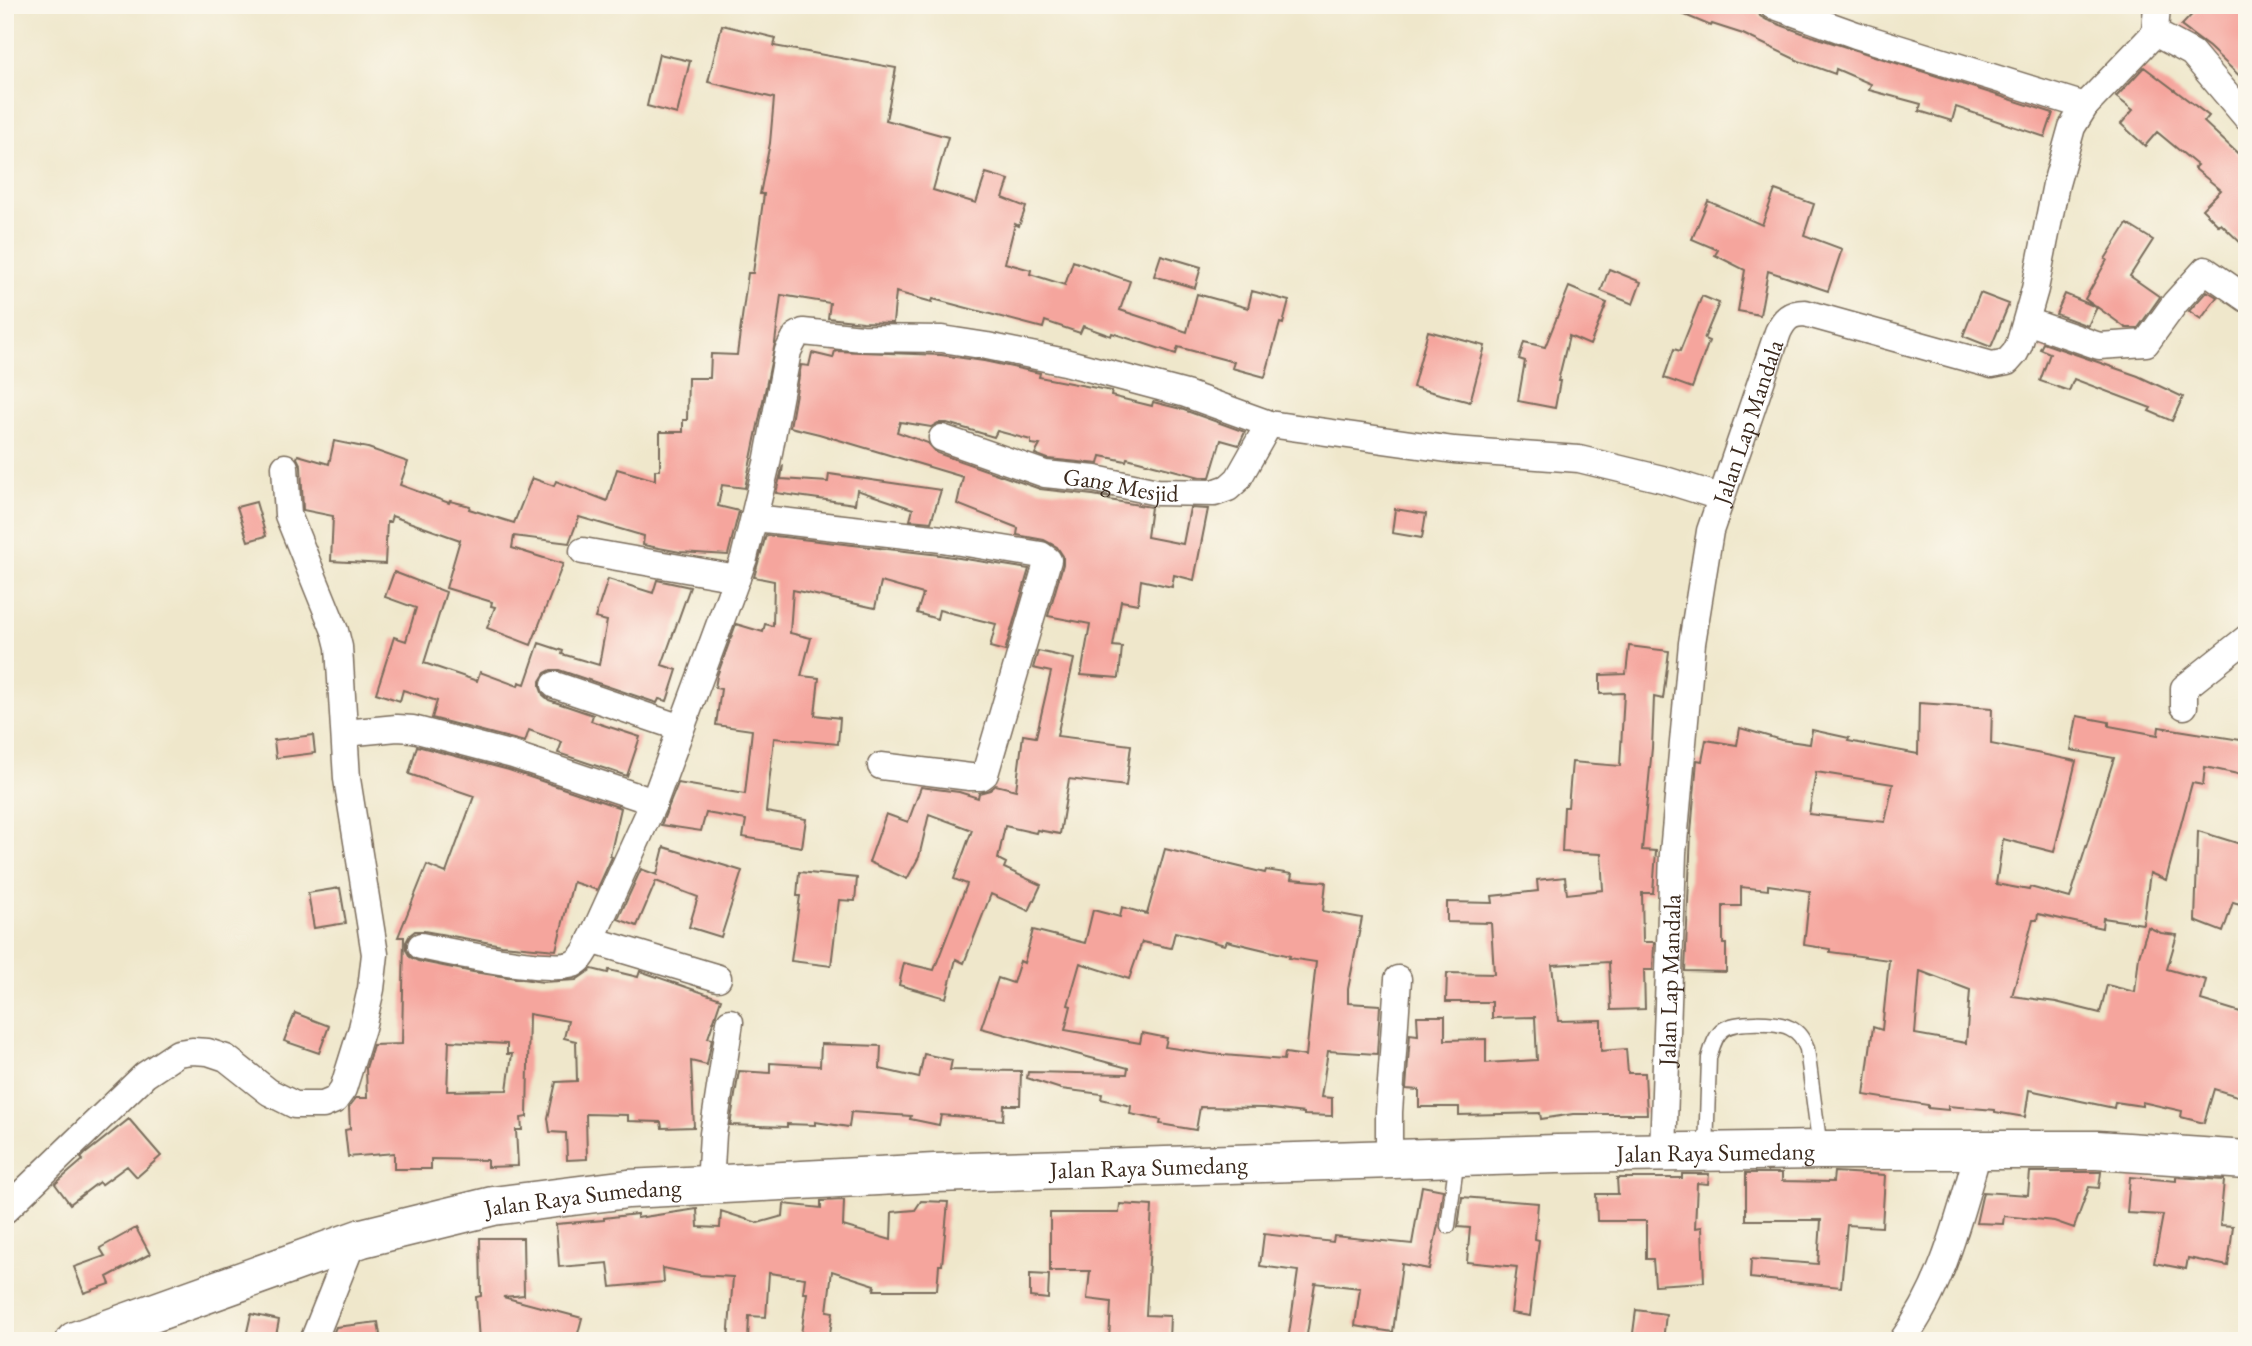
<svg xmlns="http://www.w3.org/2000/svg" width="2252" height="1346" font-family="'EB Garamond',serif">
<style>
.building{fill:#f5a59d;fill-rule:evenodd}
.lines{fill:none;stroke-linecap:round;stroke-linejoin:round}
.lane-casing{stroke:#7a6c5b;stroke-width:17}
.street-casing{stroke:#7a6c5b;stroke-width:29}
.highway-casing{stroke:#7a6c5b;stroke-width:41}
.lane{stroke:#fff;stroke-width:14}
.street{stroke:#fff;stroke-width:26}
.highway{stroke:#fff;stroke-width:38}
.labels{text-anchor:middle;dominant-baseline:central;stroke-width:6;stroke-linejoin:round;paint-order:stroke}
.street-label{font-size:24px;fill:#3b2a1e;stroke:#fbf7ec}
</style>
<rect width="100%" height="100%" fill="#fbf7ec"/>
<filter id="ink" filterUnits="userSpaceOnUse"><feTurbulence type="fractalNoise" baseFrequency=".0143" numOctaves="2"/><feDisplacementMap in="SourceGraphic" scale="14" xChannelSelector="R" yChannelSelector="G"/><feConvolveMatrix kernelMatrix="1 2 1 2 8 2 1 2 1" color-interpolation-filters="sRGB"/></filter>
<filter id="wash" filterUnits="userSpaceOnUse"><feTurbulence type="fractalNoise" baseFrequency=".00686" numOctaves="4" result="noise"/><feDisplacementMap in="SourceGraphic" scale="28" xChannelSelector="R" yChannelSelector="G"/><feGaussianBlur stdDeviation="1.57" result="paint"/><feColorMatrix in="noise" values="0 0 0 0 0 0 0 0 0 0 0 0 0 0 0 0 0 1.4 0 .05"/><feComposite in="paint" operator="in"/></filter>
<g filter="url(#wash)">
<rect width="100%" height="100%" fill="#efe7cb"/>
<g id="blocks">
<path class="building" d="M 1661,5 L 1751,5 L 1757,8 L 1760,16 L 1767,20 L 1805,34 L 2053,113 L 2045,137 L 1956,107 L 1952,121 L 1919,111 L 1921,104 L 1869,90 L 1871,84 L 1836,69 L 1835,74 L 1799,61 L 1743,34 L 1712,24 L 1711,26 Z
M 2201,5 L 2247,5 L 2247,83 L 2209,47 L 2181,26 Z
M 722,25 L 776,38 L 774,46 L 896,68 L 886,120 L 948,137 L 933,190 L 976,203 L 986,173 L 1009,180 L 1003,198 L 1026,207 L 1019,226 L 1015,224 L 1005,263 L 1031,270 L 1030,274 L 1065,285 L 1073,261 L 1130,281 L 1120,310 L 1187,332 L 1197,294 L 1248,308 L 1252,291 L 1289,301 L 1283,324 L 1280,323 L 1265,377 L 1232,368 L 1234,362 L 1178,347 L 1176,354 L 1112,333 L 1111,336 L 1083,326 L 1080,333 L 1045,321 L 1043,328 L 933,299 L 932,302 L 896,292 L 893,323 L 863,322 L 828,318 L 830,303 L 781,295 L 775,343 L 745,488 L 722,485 L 718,506 L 739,511 L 728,555 L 680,552 L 643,545 L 644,536 L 579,517 L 569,543 L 514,536 L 512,548 L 563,564 L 531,645 L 487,628 L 495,607 L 491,606 L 492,602 L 446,588 L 460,540 L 392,516 L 390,522 L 387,522 L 385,564 L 331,561 L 333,516 L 303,510 L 301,466 L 297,458 L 298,455 L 329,464 L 334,441 L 368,448 L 408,462 L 400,485 L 449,503 L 450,501 L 470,506 L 469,509 L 514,523 L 532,478 L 554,486 L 556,481 L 607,501 L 617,469 L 655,480 L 655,470 L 660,470 L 660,432 L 683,432 L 683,420 L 687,420 L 688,378 L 710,378 L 711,354 L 737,355 L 748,273 L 753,273 L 764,194 L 760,194 L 770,143 L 774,98 L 708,82 Z
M 659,54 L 690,61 L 677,114 L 647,106 Z
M 2144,67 L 2209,116 L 2204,122 L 2247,162 L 2247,249 L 2221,224 L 2219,226 L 2202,209 L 2221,190 L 2194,168 L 2197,165 L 2157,132 L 2145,146 L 2121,124 L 2133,110 L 2116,97 Z
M 1775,190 L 1814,204 L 1804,235 L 1842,249 L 1828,291 L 1768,271 L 1760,315 L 1738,311 L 1745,270 L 1715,255 L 1718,250 L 1692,239 L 1708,201 L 1762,225 Z
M 2127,224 L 2153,240 L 2130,276 L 2160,297 L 2138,328 L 2126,328 L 2097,307 L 2088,326 L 2056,314 L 2065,294 L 2096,307 L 2085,299 L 2107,260 L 2105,259 Z
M 1161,255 L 1201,267 L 1195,288 L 1154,276 Z
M 1609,269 L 1641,282 L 1633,304 L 1601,291 Z
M 1569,287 L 1607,303 L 1590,345 L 1569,336 L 1558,381 L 1560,381 L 1555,408 L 1518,401 L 1525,361 L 1519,359 L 1524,342 L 1545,347 Z
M 2207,291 L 2217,297 L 2201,319 L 2189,311 Z
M 1980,293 L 2009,304 L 1991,347 L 1963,336 Z
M 1702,296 L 1719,303 L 1704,339 L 1709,341 L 1692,388 L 1664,378 L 1674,349 L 1680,351 Z
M 1428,331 L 1485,346 L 1470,402 L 1413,387 Z
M 2043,343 L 2138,376 L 2183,397 L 2172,421 L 2149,411 L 2151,408 L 2074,379 L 2069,391 L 2040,381 L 2050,353 L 2040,349 Z
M 835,351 L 941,355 L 984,361 L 1040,373 L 1039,377 L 1112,391 L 1111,396 L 1152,406 L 1153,402 L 1181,409 L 1245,432 L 1239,445 L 1221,440 L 1210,477 L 1200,477 L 1127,458 L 1126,461 L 1101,456 L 1099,464 L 1048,459 L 1035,454 L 1040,445 L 1031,444 L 1031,440 L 997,431 L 994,437 L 947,423 L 938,423 L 931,427 L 900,422 L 897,432 L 928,443 L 937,453 L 1040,489 L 1093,495 L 1110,498 L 1109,500 L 1151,507 L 1147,537 L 1183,544 L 1190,508 L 1208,509 L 1194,580 L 1174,575 L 1172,587 L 1141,580 L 1138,604 L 1121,601 L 1113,646 L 1122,647 L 1119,678 L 1081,675 L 1090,624 L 1048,616 L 1063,564 L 1063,556 L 1057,547 L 1044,540 L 1017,535 L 1018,528 L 957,504 L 963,477 L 819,434 L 790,427 L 801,365 L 809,366 L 812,353 L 833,358 Z
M 783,465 L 781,479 L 828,482 L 829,474 L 941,490 L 931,522 L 910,520 L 913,509 L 857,490 L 855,504 L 776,493 Z
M 256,502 L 266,536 L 248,541 L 237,507 Z
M 1395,509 L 1426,514 L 1422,538 L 1392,533 Z
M 766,535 L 940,555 L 1029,569 L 1005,651 L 990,647 L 996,624 L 939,610 L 937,619 L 917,613 L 923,594 L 881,582 L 875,608 L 793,590 L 790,633 L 811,638 L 801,676 L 819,678 L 815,715 L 840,718 L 838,744 L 774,738 L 766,812 L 806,819 L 802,847 L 743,837 L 746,820 L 706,813 L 701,831 L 661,825 L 678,783 L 745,794 L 752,730 L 716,725 L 721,689 L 715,688 L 717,676 L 736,624 L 763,632 L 765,624 L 773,626 L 774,581 L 754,577 Z
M 394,572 L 446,592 L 424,663 L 477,681 L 480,672 L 518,686 L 519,682 L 525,684 L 539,643 L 563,651 L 562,654 L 599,665 L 607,621 L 595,618 L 608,579 L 653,593 L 657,580 L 690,587 L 662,665 L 677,670 L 667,701 L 659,699 L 657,703 L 559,670 L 551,670 L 545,673 L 540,681 L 540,687 L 543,695 L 549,700 L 593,715 L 591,721 L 640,737 L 627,776 L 558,753 L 562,742 L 529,730 L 525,742 L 432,718 L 437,701 L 403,690 L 400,701 L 376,693 L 394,637 L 406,641 L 416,608 L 385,597 Z
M 1629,646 L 1669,651 L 1663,699 L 1654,697 L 1652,748 L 1642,850 L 1656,851 L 1653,893 L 1642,893 L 1643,942 L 1654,942 L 1653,970 L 1644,970 L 1645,1009 L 1611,1010 L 1609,962 L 1552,965 L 1558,1021 L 1601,1020 L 1601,1051 L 1626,1049 L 1628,1073 L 1645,1073 L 1647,1114 L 1573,1114 L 1541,1119 L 1540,1113 L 1459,1115 L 1459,1107 L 1419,1107 L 1419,1090 L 1406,1089 L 1410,1034 L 1418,1035 L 1417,1016 L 1445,1016 L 1445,1040 L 1486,1039 L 1486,1063 L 1537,1060 L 1535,1017 L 1492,1018 L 1492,1002 L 1446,1002 L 1447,973 L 1494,974 L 1491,923 L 1447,922 L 1447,902 L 1493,903 L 1492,896 L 1538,891 L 1537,880 L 1565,877 L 1567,894 L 1603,890 L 1601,854 L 1562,852 L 1564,807 L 1568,807 L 1572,762 L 1620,766 L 1624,693 L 1600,694 L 1600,675 L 1626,674 Z
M 1038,651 L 1074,659 L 1057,736 L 1131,745 L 1126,786 L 1069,779 L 1060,834 L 1037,830 L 1036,833 L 1005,826 L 998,859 L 1006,863 L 1004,868 L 1041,885 L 1029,911 L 991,894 L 964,963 L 956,959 L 946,998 L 899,985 L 904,963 L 934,970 L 967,884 L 954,879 L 972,830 L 929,814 L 919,857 L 907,879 L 869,862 L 886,814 L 908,822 L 921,787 L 959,792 L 978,798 L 979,793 L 990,790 L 996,785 L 1016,790 L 1023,735 L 1036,737 L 1051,672 L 1033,668 Z
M 1919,703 L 1992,708 L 1991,744 L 2076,761 L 2054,852 L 2003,839 L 1996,884 L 2029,890 L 2030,887 L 2070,898 L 2114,758 L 2071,750 L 2077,716 L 2109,722 L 2109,726 L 2158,735 L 2159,727 L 2247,741 L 2247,776 L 2205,767 L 2203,785 L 2192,783 L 2166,880 L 2150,873 L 2143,924 L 2103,918 L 2102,928 L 2038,914 L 2037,920 L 2033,920 L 2012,996 L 2056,1002 L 2100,1013 L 2107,985 L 2135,992 L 2139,956 L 2148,927 L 2161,933 L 2177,935 L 2167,969 L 2206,980 L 2201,1000 L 2247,1014 L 2247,1099 L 2214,1089 L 2204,1123 L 2181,1117 L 2182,1111 L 2142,1102 L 2142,1106 L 2115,1102 L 2114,1108 L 2029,1090 L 2025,1117 L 1995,1112 L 1995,1110 L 1948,1106 L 1948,1110 L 1928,1108 L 1928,1105 L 1864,1095 L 1873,1027 L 1882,1030 L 1889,960 L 1830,952 L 1830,949 L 1804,945 L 1810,891 L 1768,885 L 1768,890 L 1741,887 L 1741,906 L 1723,906 L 1723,944 L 1726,944 L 1726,972 L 1685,971 L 1691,833 L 1697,760 L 1702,761 L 1706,740 L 1737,745 L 1740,728 L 1781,740 L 1810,744 L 1812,730 L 1849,738 L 1848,741 L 1918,754 ZM 1816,772 L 1893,784 L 1885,822 L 1809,814 ZM 1920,971 L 1970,990 L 1966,1043 L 1915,1034 Z
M 313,735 L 315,753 L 276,758 L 274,740 Z
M 417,746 L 509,770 L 621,808 L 610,856 L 612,857 L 597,890 L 573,882 L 556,950 L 502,945 L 424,931 L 415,931 L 410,935 L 406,942 L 406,950 L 410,957 L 418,961 L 473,972 L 543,982 L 576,980 L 592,969 L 608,973 L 609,970 L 638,977 L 640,971 L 721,999 L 708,1038 L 712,1039 L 707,1065 L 691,1061 L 694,1127 L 662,1128 L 661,1122 L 628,1121 L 628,1115 L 586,1114 L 587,1159 L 567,1160 L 566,1133 L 550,1132 L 548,1118 L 556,1082 L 577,1081 L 576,1041 L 564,1038 L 568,1021 L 529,1014 L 527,1117 L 521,1118 L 522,1130 L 516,1130 L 518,1166 L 487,1167 L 487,1160 L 431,1159 L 431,1169 L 394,1169 L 394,1153 L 348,1157 L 345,1130 L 350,1129 L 349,1107 L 356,1098 L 367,1098 L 366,1068 L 373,1045 L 402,1044 L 404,937 L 398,937 L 427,865 L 446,873 L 474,796 L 409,774 ZM 449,1041 L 507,1044 L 507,1054 L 512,1054 L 507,1090 L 447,1091 Z
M 2198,831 L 2247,846 L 2247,906 L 2233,902 L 2223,932 L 2195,921 Z
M 664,847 L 742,871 L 721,937 L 689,927 L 698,897 L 656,881 L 637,926 L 618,919 L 641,869 L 657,875 Z
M 1165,849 L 1265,873 L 1266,870 L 1292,874 L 1291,879 L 1326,882 L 1323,911 L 1362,918 L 1348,989 L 1348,1003 L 1380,1005 L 1377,1054 L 1328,1051 L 1321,1097 L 1332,1098 L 1332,1116 L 1304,1115 L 1304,1113 L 1264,1108 L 1200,1107 L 1196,1130 L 1160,1124 L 1161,1120 L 1130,1114 L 1131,1106 L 1101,1099 L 1102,1094 L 1061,1089 L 1027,1078 L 1028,1072 L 1127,1074 L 1128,1068 L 981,1028 L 998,978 L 1013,983 L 1020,961 L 1024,963 L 1033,930 L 1085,943 L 1093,910 L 1120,917 L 1122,907 L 1147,914 ZM 1175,932 L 1225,945 L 1227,941 L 1290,956 L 1289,958 L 1316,962 L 1306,1056 L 1285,1053 L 1284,1060 L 1212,1054 L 1165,1047 L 1167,1038 L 1142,1033 L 1140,1043 L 1065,1030 L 1071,1006 L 1068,1005 L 1080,963 L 1129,979 L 1142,942 L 1171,948 Z
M 799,872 L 857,878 L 855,901 L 839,900 L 831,966 L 791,961 L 800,896 L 797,896 Z
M 340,888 L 346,923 L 314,928 L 308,893 Z
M 295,1013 L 329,1026 L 319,1053 L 284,1041 Z
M 821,1044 L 881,1046 L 880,1069 L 919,1078 L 924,1054 L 952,1060 L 950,1070 L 1021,1071 L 1020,1105 L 1004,1105 L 1003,1120 L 941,1115 L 939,1125 L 910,1119 L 911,1116 L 851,1112 L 849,1127 L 815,1122 L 815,1125 L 787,1124 L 787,1127 L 730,1125 L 739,1071 L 770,1073 L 770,1063 L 820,1066 Z
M 129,1119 L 161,1156 L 137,1177 L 127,1166 L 101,1185 L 99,1182 L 70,1204 L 55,1184 L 83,1160 L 81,1158 L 85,1154 Z
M 1834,1172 L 1885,1175 L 1882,1227 L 1847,1225 L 1841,1287 L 1750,1278 L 1751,1259 L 1818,1264 L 1821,1220 L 1746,1220 L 1746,1173 L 1782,1173 L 1782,1181 L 1833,1182 Z
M 2030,1172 L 2101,1172 L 2099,1188 L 2089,1187 L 2074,1228 L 2054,1221 L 2004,1216 L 2003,1224 L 1976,1223 L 1983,1192 L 2028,1195 Z
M 1682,1174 L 1709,1174 L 1708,1184 L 1697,1183 L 1695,1228 L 1702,1227 L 1704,1282 L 1655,1285 L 1653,1259 L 1646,1259 L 1646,1221 L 1597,1221 L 1596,1194 L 1618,1194 L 1617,1178 L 1682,1178 Z
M 2130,1177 L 2176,1181 L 2176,1177 L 2224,1180 L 2220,1225 L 2233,1226 L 2228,1266 L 2188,1258 L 2186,1269 L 2154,1263 L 2163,1215 L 2127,1213 Z
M 1422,1186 L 1443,1190 L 1438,1225 L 1429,1269 L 1402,1264 L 1393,1332 L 1355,1326 L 1360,1288 L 1315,1283 L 1306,1341 L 1288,1341 L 1298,1271 L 1260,1266 L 1264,1234 L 1333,1242 L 1334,1236 L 1412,1244 Z
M 1462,1197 L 1538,1203 L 1535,1239 L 1539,1240 L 1530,1316 L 1511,1313 L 1517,1267 L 1467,1262 L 1470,1228 L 1458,1227 Z
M 844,1200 L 843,1226 L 891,1240 L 892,1212 L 915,1210 L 921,1201 L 948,1202 L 942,1265 L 939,1265 L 937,1290 L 874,1290 L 875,1285 L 832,1271 L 827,1311 L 833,1312 L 829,1341 L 800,1341 L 807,1293 L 803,1293 L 805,1278 L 769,1273 L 766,1317 L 749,1316 L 748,1341 L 728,1341 L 733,1277 L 699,1275 L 663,1268 L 664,1282 L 611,1287 L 608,1263 L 559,1267 L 556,1224 L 604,1220 L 604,1218 L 637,1214 L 637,1218 L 697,1209 L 698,1227 L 720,1228 L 721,1211 L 758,1223 L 783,1216 L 784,1204 L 821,1208 L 821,1201 Z
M 1120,1204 L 1152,1206 L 1146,1315 L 1170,1316 L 1169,1341 L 1109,1341 L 1111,1302 L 1087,1299 L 1090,1271 L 1050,1271 L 1050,1213 L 1119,1213 Z
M 136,1228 L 150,1254 L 107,1277 L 110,1284 L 84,1293 L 74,1267 L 105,1256 L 100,1248 Z
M 480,1238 L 523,1238 L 524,1295 L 503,1297 L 582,1318 L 576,1341 L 479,1341 L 476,1297 L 481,1296 Z
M 1030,1274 L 1049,1275 L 1048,1299 L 1030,1297 Z
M 1636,1310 L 1666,1314 L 1663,1341 L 1632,1341 Z
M 251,1314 L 279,1320 L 275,1341 L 245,1341 Z
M 378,1322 L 381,1341 L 330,1341 L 336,1327 Z"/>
</g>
</g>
<g filter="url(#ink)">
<use href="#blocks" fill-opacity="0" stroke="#7a6c5b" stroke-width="2"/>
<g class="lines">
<g class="lane-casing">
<path id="lane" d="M 1706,1151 L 1709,1058 C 1712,1048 1715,1035 1724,1029 C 1736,1021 1776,1021 1790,1028 C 1799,1032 1803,1039 1807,1049 L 1820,1149
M 1448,1226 L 1457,1158"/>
</g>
<g class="street-casing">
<g id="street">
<path d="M 1772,5 L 1856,35 L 2085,106"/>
<path d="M 2155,33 L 2192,53 L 2247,118"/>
<path d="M 2027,321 L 2099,346 L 2146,343 L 2175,303 L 2205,270 L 2247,299"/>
<path id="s1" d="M 942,438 L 1045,474 L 1095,479 L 1157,492 L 1214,493 L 1228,488 L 1238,479 L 1269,424"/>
<path d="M 754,518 L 942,539 L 1041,555 L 1048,560 L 985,774 L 981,777 L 970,777 L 881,766"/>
<path d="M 583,551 L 737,578"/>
<path d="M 555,685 L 681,728"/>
<path d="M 2184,706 L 2184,688 L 2247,638"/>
<path d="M 345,733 L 397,728 L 413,729 L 513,755 L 654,802"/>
<path d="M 591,940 L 718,978"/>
<path d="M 421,946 C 449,952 551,973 573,964 C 581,960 584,954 588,947 L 654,802 L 744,558 L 767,463 L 788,351 L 796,336 L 803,332 L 862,338 L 942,339 L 987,346 L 1065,362 L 1186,394 L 1269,424 L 1454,450 L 1579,459 L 1662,479 L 1720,497"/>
<path id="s2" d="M 1663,1153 L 1673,853 L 1692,643 L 1710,531 L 1778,332 C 1784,319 1790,313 1805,313 L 1992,365 L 2007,362 L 2015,353 L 2019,345 L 2035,289 L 2056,184 L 2072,127 L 2085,106 L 2155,33 L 2157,5"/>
<path d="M 1389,1160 L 1389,1112 L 1398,979"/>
<path d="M 710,1185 L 713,1134 L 730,1022"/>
<path d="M 5,1210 L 145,1075 L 178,1053 L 192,1051 L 208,1052 L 226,1058 L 269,1092 L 295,1105 L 323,1105 L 335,1100 L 343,1089 L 362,1028 L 371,989 L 375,954 L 347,779 L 339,647 L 335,631 L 288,515 L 285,467"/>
<path d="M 313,1341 L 353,1241"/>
<path d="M 1902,1341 C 1944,1284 1959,1216 1979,1149"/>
</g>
</g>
<g class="highway-casing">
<g id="highway">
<path id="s3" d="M 75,1341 L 362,1238 L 493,1206 L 628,1189 L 935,1173 L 1557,1154 L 1820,1150 L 2097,1150 L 2247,1160"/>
</g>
</g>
<use href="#lane" class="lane"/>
<use href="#street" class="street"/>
<use href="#highway" class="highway"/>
</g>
</g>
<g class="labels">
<g class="street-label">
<text stroke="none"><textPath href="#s2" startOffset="740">Jalan Lap Mandala</textPath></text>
<text stroke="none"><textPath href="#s1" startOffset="186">Gang Mesjid</textPath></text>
<text stroke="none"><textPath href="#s2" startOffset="173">Jalan Lap Mandala</textPath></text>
<text stroke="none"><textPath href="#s3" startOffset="1664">Jalan Raya Sumedang</textPath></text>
<text stroke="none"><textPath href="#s3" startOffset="1097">Jalan Raya Sumedang</textPath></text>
<text stroke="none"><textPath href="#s3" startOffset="530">Jalan Raya Sumedang</textPath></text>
</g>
</g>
<rect width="2252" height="1346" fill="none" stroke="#fbf7ec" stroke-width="28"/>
</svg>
